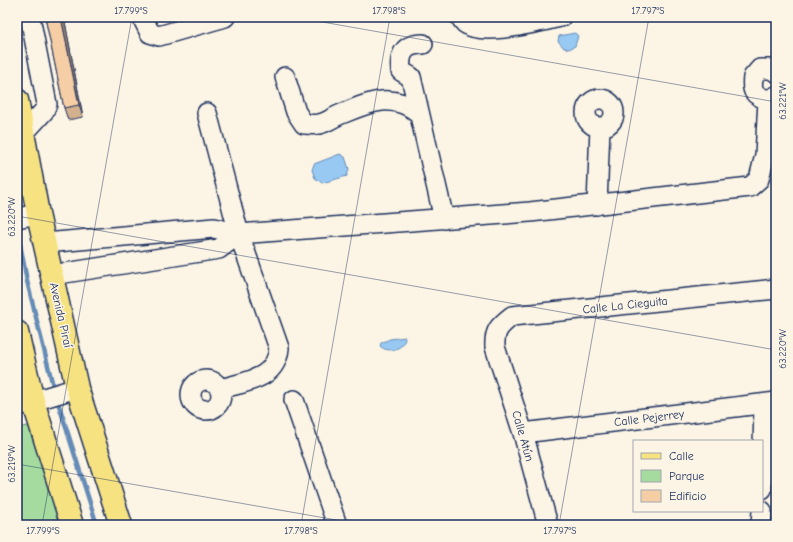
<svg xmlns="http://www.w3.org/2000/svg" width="793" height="542" font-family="'Comic Neue',sans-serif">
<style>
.green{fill:#a5db9f;stroke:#60857e}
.water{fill:#97c9f3;stroke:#658bb7}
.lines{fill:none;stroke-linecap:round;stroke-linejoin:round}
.stream{stroke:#658bb7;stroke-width:4.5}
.minor-casing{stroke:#1b2f5e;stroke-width:22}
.major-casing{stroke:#1b2f5e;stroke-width:25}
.minor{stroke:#fcf5e5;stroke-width:19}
.major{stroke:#f7e281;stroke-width:22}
.wall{fill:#d4b18e;stroke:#1b2f5e}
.shaded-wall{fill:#ac9074;stroke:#1b2f5e}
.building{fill:#f6cea5;stroke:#1b2f5e}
.ticks{fill:none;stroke:#1b2f5e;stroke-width:1;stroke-opacity:0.45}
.labels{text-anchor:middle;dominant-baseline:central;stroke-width:3;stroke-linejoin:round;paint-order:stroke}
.street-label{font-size:12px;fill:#1b2f5e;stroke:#fcf5e5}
.neatline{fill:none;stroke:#1b2f5e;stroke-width:1.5}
.ticks-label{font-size:10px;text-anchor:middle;fill:#1b2f5e}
</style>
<rect width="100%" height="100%" fill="#fcf5e5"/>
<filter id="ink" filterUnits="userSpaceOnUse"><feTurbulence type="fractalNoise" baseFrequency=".025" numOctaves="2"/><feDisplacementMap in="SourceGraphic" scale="8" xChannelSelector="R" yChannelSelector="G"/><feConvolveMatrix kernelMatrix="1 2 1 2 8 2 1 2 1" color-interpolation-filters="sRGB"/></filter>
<g filter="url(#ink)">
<path class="green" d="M 33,425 L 64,525 L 17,525 L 17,428 Z"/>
<path class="water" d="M 575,33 L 578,36 L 575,46 L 569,49 L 564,48 L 558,41 L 559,36 Z
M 340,154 L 345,157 L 349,169 L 347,176 L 322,183 L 315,178 L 312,170 L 314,164 Z
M 405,337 C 405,349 388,354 380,346 L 381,343 L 390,339 Z"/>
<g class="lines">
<path class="stream" d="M 17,228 L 27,281 L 54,390
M 57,399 L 97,525"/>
<g class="minor-casing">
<path id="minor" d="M 142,17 L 150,33 L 159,36 L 225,17
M 460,17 C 462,19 464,23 466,24 C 483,37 541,21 561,17
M 423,44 C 404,44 399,54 401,71 L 411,77 L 444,219
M 776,72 L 771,69 L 760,69 L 753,77 C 751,92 754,95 768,100 L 776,96
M 285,77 L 296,112 L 304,124 C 309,124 314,125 319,124 C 326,123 332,118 339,115 C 368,103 391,91 419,113
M586 113a14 14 0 1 1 28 0a14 14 0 1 1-28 0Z
M 207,113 L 239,234 L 279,348 C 276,380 246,381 221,389
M 23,134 L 44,111 L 47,104 L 30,17
M 597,205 L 600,127
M 17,218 L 38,214
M 45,243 L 214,228 L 239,234 L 530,212 L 750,187 L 759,179 L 765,155 L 768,100
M 52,275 L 219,249 L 239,234
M191 395a15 15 0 1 1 30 0a15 15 0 1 1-30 0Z
M 294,400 L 337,525
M 17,406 L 77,388
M 523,433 L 776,402
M 762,489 L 764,404
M 548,525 L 523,433 L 495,347 C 494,331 499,326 512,316 L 776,289
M 761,525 L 762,511"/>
</g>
<g class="major-casing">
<path id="major" d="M 17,100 L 38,214 L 77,388 L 121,525
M 17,332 L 33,401 L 72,525"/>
</g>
<use href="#minor" class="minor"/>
<use href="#major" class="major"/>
</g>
<path class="wall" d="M 45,17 L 64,17 L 83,117 L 68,120 L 64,108 Z"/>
<path class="shaded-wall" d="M 61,17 L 64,17 L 83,117 L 79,105 Z"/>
<path class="building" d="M 45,17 L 61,17 L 79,105 L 64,108 Z"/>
</g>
<path class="ticks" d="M 294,17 L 776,102M 17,216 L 776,350M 17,464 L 365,525M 42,525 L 132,17M 301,525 L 390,17M 559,525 L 649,17"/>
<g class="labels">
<g class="street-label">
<text transform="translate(625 305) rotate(-6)">Calle La Cieguita</text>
<text transform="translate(61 315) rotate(77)">Avenida Piraí</text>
<text transform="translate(649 418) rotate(-7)">Calle Pejerrey</text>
<text transform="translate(523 436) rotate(74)">Calle Atún</text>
</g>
</g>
<rect width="793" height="542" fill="none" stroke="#fcf5e5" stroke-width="44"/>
<rect x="633" y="440" width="130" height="72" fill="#fcf5e5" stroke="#a2a6af"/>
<rect x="641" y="453" width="20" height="6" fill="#f7e281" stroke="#a2a6af"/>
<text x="669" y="460" font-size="12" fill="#1b2f5e">Calle</text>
<rect x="641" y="470" width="20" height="12" fill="#a5db9f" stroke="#a2a6af"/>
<text x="669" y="480" font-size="12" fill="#1b2f5e">Parque</text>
<rect x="641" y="490" width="20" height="12" fill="#f6cea5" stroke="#a2a6af"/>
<text x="669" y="500" font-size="12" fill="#1b2f5e">Edificio</text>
<rect x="22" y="22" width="749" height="498" class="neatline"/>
<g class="ticks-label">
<text x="131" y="14">17.799°S</text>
<text x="389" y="14">17.798°S</text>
<text x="648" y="14">17.797°S</text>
<text transform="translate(782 101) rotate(-90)" y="4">63.221°W</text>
<text transform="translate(11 217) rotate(-90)" y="4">63.220°W</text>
<text transform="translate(782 349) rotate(-90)" y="4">63.220°W</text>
<text transform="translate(11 464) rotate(-90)" y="4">63.219°W</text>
<text x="43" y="534">17.799°S</text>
<text x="301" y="534">17.798°S</text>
<text x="560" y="534">17.797°S</text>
</g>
</svg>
